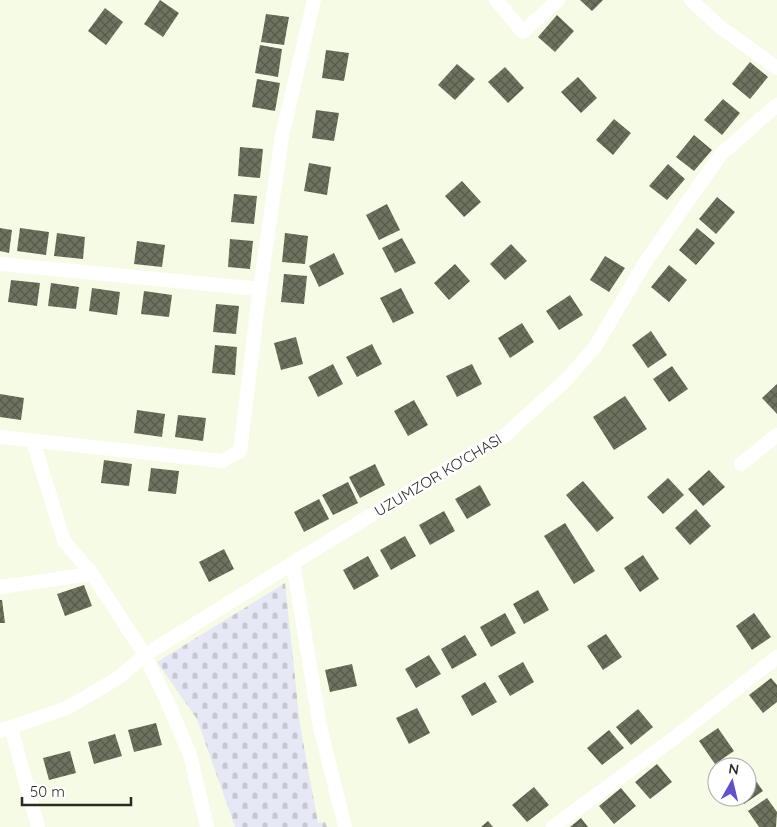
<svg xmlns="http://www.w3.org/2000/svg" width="777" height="827" font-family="Quicksand,sans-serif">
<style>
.cemetery{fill:url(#cemetery-stones)}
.building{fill:url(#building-cross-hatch)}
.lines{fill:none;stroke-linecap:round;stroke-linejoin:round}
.minor{stroke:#fff;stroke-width:14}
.labels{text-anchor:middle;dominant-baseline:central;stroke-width:5;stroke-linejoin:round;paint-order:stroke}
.street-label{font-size:15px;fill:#2a2c24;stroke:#fff}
</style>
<defs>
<pattern id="cemetery-stones" width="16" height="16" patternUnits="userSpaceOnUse" patternTransform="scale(1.25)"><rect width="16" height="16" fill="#e7e8f6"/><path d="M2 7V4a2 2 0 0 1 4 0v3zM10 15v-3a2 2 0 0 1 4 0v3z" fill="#c6c7d3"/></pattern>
<pattern id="building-cross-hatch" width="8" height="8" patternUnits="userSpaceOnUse" patternTransform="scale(1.25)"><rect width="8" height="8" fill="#6e735f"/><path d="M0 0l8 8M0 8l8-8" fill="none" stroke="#565a4a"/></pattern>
</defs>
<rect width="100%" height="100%" fill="#f6fbe5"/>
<path class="cemetery" d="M 285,583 L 300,725 L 318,823 L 325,822 L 327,827 L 235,827 L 197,719 L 157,662 Z"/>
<path class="building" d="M 160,0 L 179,13 L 163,37 L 144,24 Z
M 580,0 L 603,0 L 592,11 Z
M 105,8 L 123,22 L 106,45 L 88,31 Z
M 266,14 L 289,17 L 284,45 L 261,42 Z
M 557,15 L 574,31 L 555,52 L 538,37 Z
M 260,45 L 282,49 L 278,77 L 255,73 Z
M 326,50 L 349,53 L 344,81 L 322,78 Z
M 750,62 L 768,77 L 750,99 L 732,84 Z
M 457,64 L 475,79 L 455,100 L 438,85 Z
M 505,67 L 524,88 L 508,103 L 488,82 Z
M 578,77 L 597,98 L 581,113 L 561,92 Z
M 257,79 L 280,83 L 275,111 L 252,107 Z
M 723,99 L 740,113 L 722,135 L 704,120 Z
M 316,110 L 339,113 L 334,141 L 312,138 Z
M 614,119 L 631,133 L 613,155 L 596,140 Z
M 694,135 L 712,150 L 694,171 L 676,157 Z
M 240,147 L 263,149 L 260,178 L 238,176 Z
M 309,163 L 331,167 L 327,195 L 304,191 Z
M 668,164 L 685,179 L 667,200 L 649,186 Z
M 462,181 L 481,202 L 464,217 L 445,196 Z
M 234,194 L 257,196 L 254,224 L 231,222 Z
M 717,197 L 735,212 L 716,234 L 699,219 Z
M 387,204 L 400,230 L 379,240 L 366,215 Z
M 0,228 L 12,230 L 9,253 L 0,251 Z
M 20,228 L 49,232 L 46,255 L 17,251 Z
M 697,228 L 715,243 L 696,265 L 679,250 Z
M 57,233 L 85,237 L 83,259 L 54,256 Z
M 285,233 L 308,236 L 305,264 L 282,262 Z
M 402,238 L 416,263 L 395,273 L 382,248 Z
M 230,239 L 253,241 L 250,269 L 228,267 Z
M 137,241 L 165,245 L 162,267 L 134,264 Z
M 511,244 L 527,261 L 505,280 L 490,264 Z
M 334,253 L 344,274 L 319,287 L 309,266 Z
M 605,256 L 625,268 L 609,292 L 590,280 Z
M 455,264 L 470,281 L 449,300 L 434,283 Z
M 669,265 L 687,280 L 669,302 L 651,287 Z
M 284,274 L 307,276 L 304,304 L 281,302 Z
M 11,280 L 40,283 L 37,306 L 8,302 Z
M 51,283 L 79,287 L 76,309 L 48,306 Z
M 92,288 L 120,292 L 117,315 L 89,311 Z
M 401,288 L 414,313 L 393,323 L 380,298 Z
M 144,291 L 172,295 L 169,317 L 141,314 Z
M 570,295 L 583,315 L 559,330 L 546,311 Z
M 216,304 L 239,306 L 236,334 L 213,332 Z
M 522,323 L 534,342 L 510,358 L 498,338 Z
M 651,331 L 667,355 L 648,368 L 632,345 Z
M 296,337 L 303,364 L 281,370 L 274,343 Z
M 372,344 L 382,364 L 357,377 L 346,357 Z
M 215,345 L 237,347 L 235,375 L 212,373 Z
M 333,364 L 343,384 L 318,397 L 308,377 Z
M 472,364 L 482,384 L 457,397 L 446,376 Z
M 672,366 L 688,389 L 669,402 L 653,379 Z
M 777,384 L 777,414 L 762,398 Z
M 0,394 L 24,398 L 21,420 L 0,417 Z
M 625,396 L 647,429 L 614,450 L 593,417 Z
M 414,400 L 428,425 L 408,436 L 394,411 Z
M 137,410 L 165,414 L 162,437 L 134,433 Z
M 178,415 L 206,418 L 203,441 L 175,437 Z
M 104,460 L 132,464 L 129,486 L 101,483 Z
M 375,464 L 385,485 L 360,498 L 349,477 Z
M 151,468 L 179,471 L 176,494 L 148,491 Z
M 709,470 L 725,487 L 703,506 L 688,489 Z
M 668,478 L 684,495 L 663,514 L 647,497 Z
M 583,481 L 614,518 L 597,532 L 566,495 Z
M 348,482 L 358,503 L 333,515 L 322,495 Z
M 480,485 L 491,505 L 467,519 L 455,499 Z
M 319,499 L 329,519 L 304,532 L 294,512 Z
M 696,509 L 711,526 L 690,545 L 675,528 Z
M 444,511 L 455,531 L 430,545 L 419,525 Z
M 565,523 L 595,571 L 574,584 L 544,536 Z
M 405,536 L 416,556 L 391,570 L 380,550 Z
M 224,549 L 234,569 L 209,582 L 199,562 Z
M 643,555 L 659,579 L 640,592 L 624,568 Z
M 368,556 L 379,576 L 354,590 L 343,570 Z
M 84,585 L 92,606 L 65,616 L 57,594 Z
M 538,590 L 549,610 L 524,624 L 513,604 Z
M 0,600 L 2,600 L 5,623 L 0,623 Z
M 505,613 L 516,633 L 491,647 L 480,627 Z
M 754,613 L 771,637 L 752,650 L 736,626 Z
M 606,634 L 622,657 L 603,670 L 587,646 Z
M 465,635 L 477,655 L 452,669 L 441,649 Z
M 429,655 L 441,674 L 416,688 L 405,669 Z
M 523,662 L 534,682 L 510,696 L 498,676 Z
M 352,664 L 357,686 L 330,692 L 325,670 Z
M 771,678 L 777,685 L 777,702 L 763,713 L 749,695 Z
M 485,682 L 497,702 L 472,716 L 461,696 Z
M 417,708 L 430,733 L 409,744 L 396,718 Z
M 638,709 L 653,727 L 631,745 L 616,727 Z
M 156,723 L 162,745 L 134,752 L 128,730 Z
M 718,728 L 734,751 L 715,764 L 699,741 Z
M 609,730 L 624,748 L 602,765 L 587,748 Z
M 115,734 L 122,756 L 94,764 L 88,742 Z
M 70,751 L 76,773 L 49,780 L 43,758 Z
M 657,764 L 672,782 L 650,799 L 635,782 Z
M 747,768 L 763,791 L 744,804 L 739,797 L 747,797 Z
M 534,787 L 549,805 L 527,822 L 512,805 Z
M 621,788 L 636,806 L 614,824 L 599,806 Z
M 767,798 L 777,812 L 776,827 L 759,827 L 748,811 Z
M 581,818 L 588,827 L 570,827 Z
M 488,821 L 493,827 L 481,827 Z"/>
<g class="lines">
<path class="minor" d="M 496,0 L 523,32 L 558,0
M 691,0 L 720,27 L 777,68
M 0,264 L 260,289
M 0,437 L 222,461 L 240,451 L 259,295 L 282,136 L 314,0
M 33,441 L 64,541 L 92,574 L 145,655 L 171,710 L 190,755 L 207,827
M 741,464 L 777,435
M 293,563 L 320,727 L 345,827
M 0,587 L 92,574
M 11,727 L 38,827
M 0,731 L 67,708 L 118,678 L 145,655 L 293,563 L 458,462 L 504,436 L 566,380 L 595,347 L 646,261 L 721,154 L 777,105
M 553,827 L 674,738 L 777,657"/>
</g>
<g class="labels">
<g class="street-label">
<text transform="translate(438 475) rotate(-31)">UZUMZOR KO'CHASI</text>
</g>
</g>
<g transform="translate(732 782) rotate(8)"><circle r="24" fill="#ffffff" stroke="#aaaba7"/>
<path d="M0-4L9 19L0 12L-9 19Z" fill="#5e51c9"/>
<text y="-8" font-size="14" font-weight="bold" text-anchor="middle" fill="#2a2c24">N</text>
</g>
<path d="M22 797v8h109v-8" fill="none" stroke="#2a2c24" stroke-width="2.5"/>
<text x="30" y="797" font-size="15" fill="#2a2c24" stroke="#ffffff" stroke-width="4" paint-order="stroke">50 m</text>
</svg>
